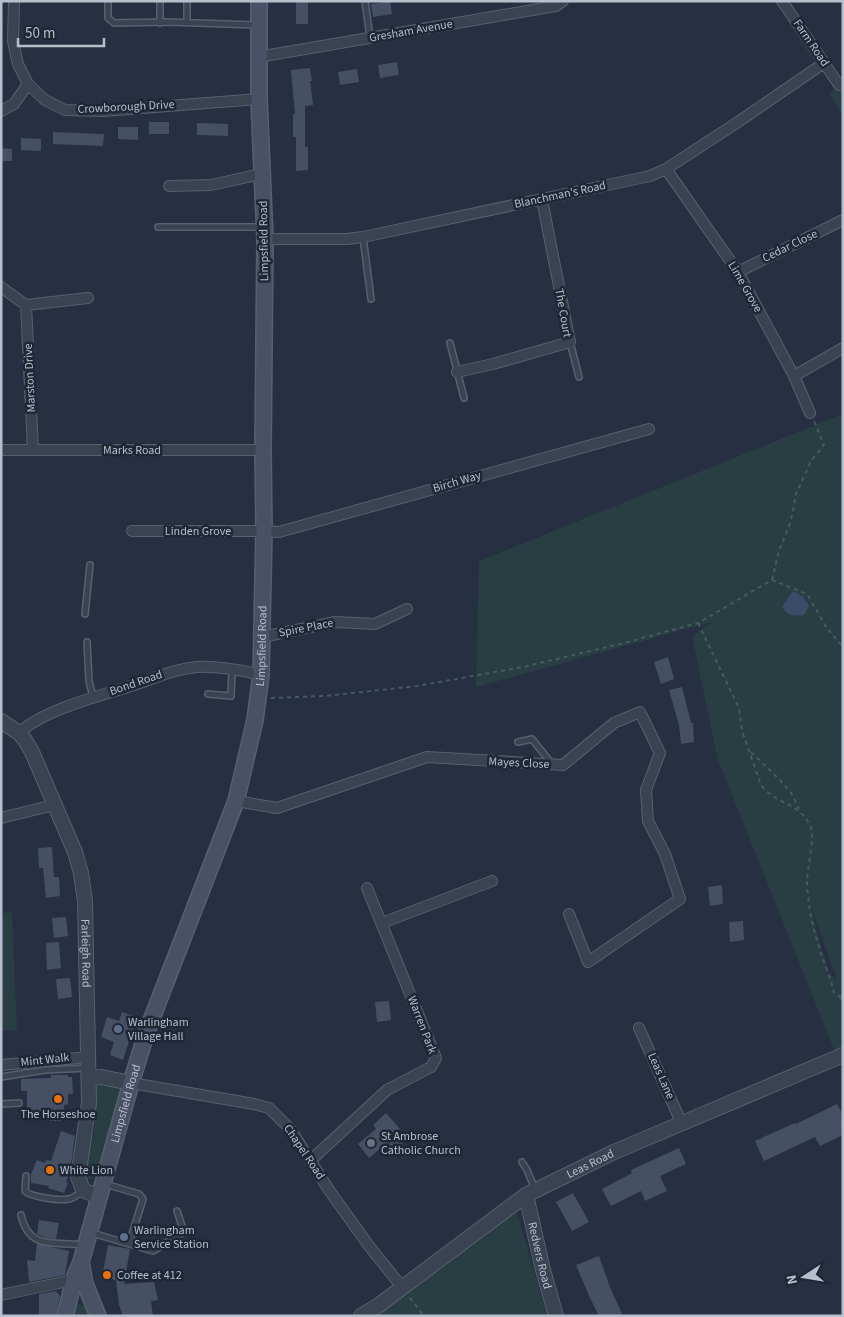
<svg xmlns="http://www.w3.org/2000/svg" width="844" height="1317" font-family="'Source Sans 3',sans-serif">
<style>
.green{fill:#283e43;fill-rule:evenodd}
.water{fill:#3b4c6b}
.building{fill:#455064}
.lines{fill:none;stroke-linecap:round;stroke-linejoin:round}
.service-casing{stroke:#58606f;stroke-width:8}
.minor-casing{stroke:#58606f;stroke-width:12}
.tertiary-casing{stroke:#58606f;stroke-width:16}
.secondary-casing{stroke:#58606f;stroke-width:18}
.path{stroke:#465b60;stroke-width:2;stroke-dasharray:4 4;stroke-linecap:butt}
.service{stroke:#3a4352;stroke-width:5}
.minor{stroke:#3a4352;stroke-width:10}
.tertiary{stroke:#3a4352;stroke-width:14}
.secondary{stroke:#485165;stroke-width:15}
.service-dot{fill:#5c6f8a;stroke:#1f2737;stroke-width:2}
.food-dot{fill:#e8710a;stroke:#1f2737;stroke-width:2}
.worship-dot{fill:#6b7280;stroke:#1f2737;stroke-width:2}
.labels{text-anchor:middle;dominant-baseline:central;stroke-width:5;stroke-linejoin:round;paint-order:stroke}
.street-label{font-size:12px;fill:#b7becc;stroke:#1f2737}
.poi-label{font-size:12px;fill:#b7becc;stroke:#1f2737;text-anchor:start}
</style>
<rect width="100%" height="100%" fill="#263042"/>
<path class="green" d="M 843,84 L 843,117 L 829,93 Z
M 843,414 L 843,1049 L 835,1052 L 718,760 L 692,637 L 712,622 L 476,687 L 479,561 ZM 808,898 L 836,977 L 835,978 L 828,971 Z
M 12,912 L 17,1030 L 1,1031 L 1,913 Z
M 97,1082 L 120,1087 L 121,1092 L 98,1173 L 94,1178 L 90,1180 L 84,1176 L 83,1164 L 94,1135 L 96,1104 L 95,1084 Z
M 516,1209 L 547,1316 L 371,1316 Z
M 77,1304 L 84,1306 L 91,1316 L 71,1316 L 74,1307 Z"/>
<path class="water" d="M 793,591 L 803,597 L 809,606 L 804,615 C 793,616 789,616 782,607 Z"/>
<path class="building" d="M 296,1 L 308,1 L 308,24 L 296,24 Z
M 390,1 L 392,14 L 373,17 L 371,4 Z
M 397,62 L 399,75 L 380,78 L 378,65 Z
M 310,68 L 312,81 L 310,81 L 313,105 L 305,106 L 305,147 L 308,147 L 308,170 L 296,171 L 296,137 L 293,137 L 293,114 L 295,114 L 291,70 Z
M 357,69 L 359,82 L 340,85 L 338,72 Z
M 149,122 L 169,122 L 169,134 L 149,134 Z
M 197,123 L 228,124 L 228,136 L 197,135 Z
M 118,127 L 138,127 L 138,140 L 118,139 Z
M 53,132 L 104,134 L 103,146 L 53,144 Z
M 21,138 L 41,139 L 41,151 L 21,150 Z
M 1,148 L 12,149 L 12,161 L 1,161 Z
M 668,657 L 674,679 L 661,684 L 654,662 Z
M 682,687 L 691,723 L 693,723 L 694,742 L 681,744 L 679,725 L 669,690 Z
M 52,847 L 54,877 L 59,877 L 60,896 L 46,898 L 43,868 L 39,868 L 38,848 Z
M 722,885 L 723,904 L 710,906 L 708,887 Z
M 66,917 L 68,936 L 54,938 L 52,918 Z
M 743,921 L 744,940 L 730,942 L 729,922 Z
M 59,942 L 61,968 L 47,970 L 46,943 Z
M 70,978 L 72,997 L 58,999 L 56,979 Z
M 389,1001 L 391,1020 L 377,1022 L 375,1002 Z
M 122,1012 L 137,1017 L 123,1060 L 110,1055 L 114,1042 L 101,1037 L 107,1017 L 119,1021 Z
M 51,1075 L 68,1075 L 68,1077 L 72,1077 L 73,1094 L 68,1094 L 68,1104 L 64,1105 L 64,1114 L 60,1114 L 61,1121 L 50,1121 L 49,1113 L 27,1114 L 27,1091 L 21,1091 L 21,1079 L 51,1078 Z
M 837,1104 L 843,1115 L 843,1135 L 820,1146 L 815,1137 L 764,1161 L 755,1141 L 795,1123 L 796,1124 Z
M 386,1113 L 400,1129 L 394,1134 L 403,1143 L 394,1150 L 388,1142 L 369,1158 L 358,1144 L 376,1129 L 373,1125 Z
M 61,1131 L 75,1136 L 70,1171 L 66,1182 L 68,1183 L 64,1193 L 48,1188 L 49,1186 L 31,1183 L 31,1174 L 37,1160 L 45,1163 L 46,1160 L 51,1161 Z
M 679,1148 L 686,1164 L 660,1176 L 667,1191 L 645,1201 L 641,1191 L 611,1206 L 602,1189 L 632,1173 L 631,1170 Z
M 573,1193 L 589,1222 L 572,1231 L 556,1202 Z
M 39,1220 L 59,1223 L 56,1239 L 46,1238 L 37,1234 Z
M 37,1244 L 69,1251 L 65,1275 L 29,1282 L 27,1260 L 35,1261 Z
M 108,1245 L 130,1249 L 124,1284 L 154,1282 L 158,1300 L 151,1301 L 153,1316 L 123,1316 L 119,1305 L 116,1280 L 102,1277 Z
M 599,1256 L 610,1287 L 623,1316 L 599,1316 L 590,1298 L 576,1265 Z
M 56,1291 L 60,1296 L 56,1316 L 39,1316 L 39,1294 Z"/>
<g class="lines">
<g class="service-casing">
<path id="service" d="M 108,1 L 108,18 L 114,23 L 168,22 L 256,25
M 365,1 L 370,38
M 160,23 L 160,1
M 187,23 L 187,1
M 158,227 L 264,227
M 363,237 L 371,299
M 570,342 L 579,377
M 450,343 L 464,398
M 85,614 L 90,565
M 87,642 L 89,681 L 93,697
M 208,694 L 231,696 L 232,669
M 518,742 L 532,739 L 552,764
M 1,1077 L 45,1070 L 88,1068
M 1,1104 L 19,1103
M 522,1162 L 527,1170 L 535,1189
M 26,1176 L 25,1191 C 31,1197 60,1201 69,1199 C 75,1198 78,1194 83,1190
M 105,1184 L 139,1194 L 143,1199 L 129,1244
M 21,1215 C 29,1251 55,1241 83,1245
M 92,1233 L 153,1251 L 184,1232 L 177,1211"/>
</g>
<g class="minor-casing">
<path id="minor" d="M 14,1 L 13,41 L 18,64 L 28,84 L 45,100 L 65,110 L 103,111 L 259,99
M 782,1 L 839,85
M 258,57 L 556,6 L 563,1
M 1,111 L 14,104 L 28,84
M 666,169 L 738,272 L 794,376 L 810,413
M 169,186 L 211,185 L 261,174
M 265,239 L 347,239 L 363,237 L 650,176 L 666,169 L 738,122 L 824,63
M 738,272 L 843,220
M 1,287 L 26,305 L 33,450
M 26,305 L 88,298
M 457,372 L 493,364 L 570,342 L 542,200
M 794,376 L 843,348
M 1,450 L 263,450
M 132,531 L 264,531 L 279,532 L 649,429
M 262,637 L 335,622 L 375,624 L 407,609
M 19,733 C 43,710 99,696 131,686 C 154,679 172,669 197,667 C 219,666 240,670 261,675
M 236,801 L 277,808 L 427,757 L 563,765 L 614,723 L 640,712 L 660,753 L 646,790 L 648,821 L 665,854 L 680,899 L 588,962 L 569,914
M 1,818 L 54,805
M 382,923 L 492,881
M 639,1028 L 682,1124
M 1,1065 L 89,1057
M 131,1083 L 254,1104 L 269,1108 L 291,1130 L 329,1190 L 369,1246 L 402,1287
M 310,1161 L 387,1090 L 431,1067 L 436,1058 L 367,888
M 1,1295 L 73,1280"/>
</g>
<g class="tertiary-casing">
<g id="tertiary">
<path id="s1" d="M 1,721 L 19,733 L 25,740 L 32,752 L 75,852 L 81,873 L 85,901 L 89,1103 L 78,1177 L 83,1190 L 99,1197"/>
<path d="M 89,1078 L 101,1077 L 131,1083"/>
<path id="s2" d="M 526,1195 L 543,1270 L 556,1316"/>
<path id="s3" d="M 361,1316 L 379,1305 L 526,1195 L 614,1152 L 843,1055"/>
</g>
</g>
<g class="secondary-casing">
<g id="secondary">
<path d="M 81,1262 L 85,1284 L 98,1316"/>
<path id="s4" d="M 65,1316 L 75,1276 L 81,1262 L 131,1083 L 147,1031 L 236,801 L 255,720 L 261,675 L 264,531 L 263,450 L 265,239 L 259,99 L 259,1"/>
</g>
</g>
<path class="path" d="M 772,580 L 779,551 L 791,521 L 796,494 L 811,461 L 824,445 L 814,421
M 698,623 L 739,708 L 742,731 L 761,785 C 775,804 798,802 810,825 C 816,837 807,867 807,882 C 808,906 813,930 821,953 C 825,966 831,979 834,993 L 839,996 L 843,996
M 271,698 L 325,696 L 417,686 L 523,667 L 624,643 L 698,623 L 772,580 L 807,594 L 826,627 L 843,647
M 751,752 L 779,779 L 791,793 L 799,809
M 839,996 L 843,1002
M 410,1298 L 424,1316"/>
<use href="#service" class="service"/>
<use href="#minor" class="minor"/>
<use href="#tertiary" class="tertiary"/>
<use href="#secondary" class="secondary"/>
</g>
<g class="service-dot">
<circle cx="118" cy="1029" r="5"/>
<circle cx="124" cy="1237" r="5"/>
</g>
<g class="food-dot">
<circle cx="58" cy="1099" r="5"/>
<circle cx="50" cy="1170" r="5"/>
<circle cx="107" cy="1275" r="5"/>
</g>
<circle class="worship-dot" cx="371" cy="1143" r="5"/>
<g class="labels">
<g class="street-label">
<text transform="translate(411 31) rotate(-10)">Gresham Avenue</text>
<text transform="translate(811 43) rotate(56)">Farm Road</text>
<text transform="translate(126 107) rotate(-3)">Crowborough Drive</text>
<text transform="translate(560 195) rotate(-12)">Blanchman's Road</text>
<text transform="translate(264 241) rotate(-91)">Limpsfield Road</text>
<text transform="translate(790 246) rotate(-26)">Cedar Close</text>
<text transform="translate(745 287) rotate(60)">Lime Grove</text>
<text transform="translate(563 313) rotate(80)">The Court</text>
<text transform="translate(30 378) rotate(-93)">Marston Drive</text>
<text x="132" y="450">Marks Road</text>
<text transform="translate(457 482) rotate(-16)">Birch Way</text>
<text x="198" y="531">Linden Grove</text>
<text transform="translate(306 628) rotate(-11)">Spire Place</text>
<text stroke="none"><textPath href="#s4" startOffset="701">Limpsfield Road</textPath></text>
<text transform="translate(136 683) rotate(-19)">Bond Road</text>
<text transform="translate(519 763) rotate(3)">Mayes Close</text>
<text stroke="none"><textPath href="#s1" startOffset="256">Farleigh Road</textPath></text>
<text transform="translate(422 1025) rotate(69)">Warren Park</text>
<text transform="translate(45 1060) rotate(-6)">Mint Walk</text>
<text transform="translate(661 1076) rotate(66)">Leas Lane</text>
<text stroke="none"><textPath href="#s4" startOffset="221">Limpsfield Road</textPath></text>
<text transform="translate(304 1152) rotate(56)">Chapel Road</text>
<text stroke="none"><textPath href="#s3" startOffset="276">Leas Road</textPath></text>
<text stroke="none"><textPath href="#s2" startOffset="62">Redvers Road</textPath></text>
</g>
<g class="poi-label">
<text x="128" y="1022">Warlingham<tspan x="128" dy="14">Village Hall</tspan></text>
<text x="58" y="1114" text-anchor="middle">The Horseshoe</text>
<text x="381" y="1136">St Ambrose<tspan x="381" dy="14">Catholic Church</tspan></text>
<text x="60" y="1170">White Lion</text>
<text x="134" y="1230">Warlingham<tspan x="134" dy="14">Service Station</tspan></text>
<text x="117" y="1275">Coffee at 412</text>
</g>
</g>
<rect width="844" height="1317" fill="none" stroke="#b7becc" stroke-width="5"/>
<g transform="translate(804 1277) rotate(258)" stroke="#1f2737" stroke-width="4" paint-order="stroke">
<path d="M0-4L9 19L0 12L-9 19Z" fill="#b7becc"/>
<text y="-8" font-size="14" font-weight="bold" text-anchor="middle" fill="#b7becc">N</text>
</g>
<path d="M18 38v8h86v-8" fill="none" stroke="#b7becc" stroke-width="2.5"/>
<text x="25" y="38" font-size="15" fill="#b7becc" stroke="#1f2737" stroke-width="4" paint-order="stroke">50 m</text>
</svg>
